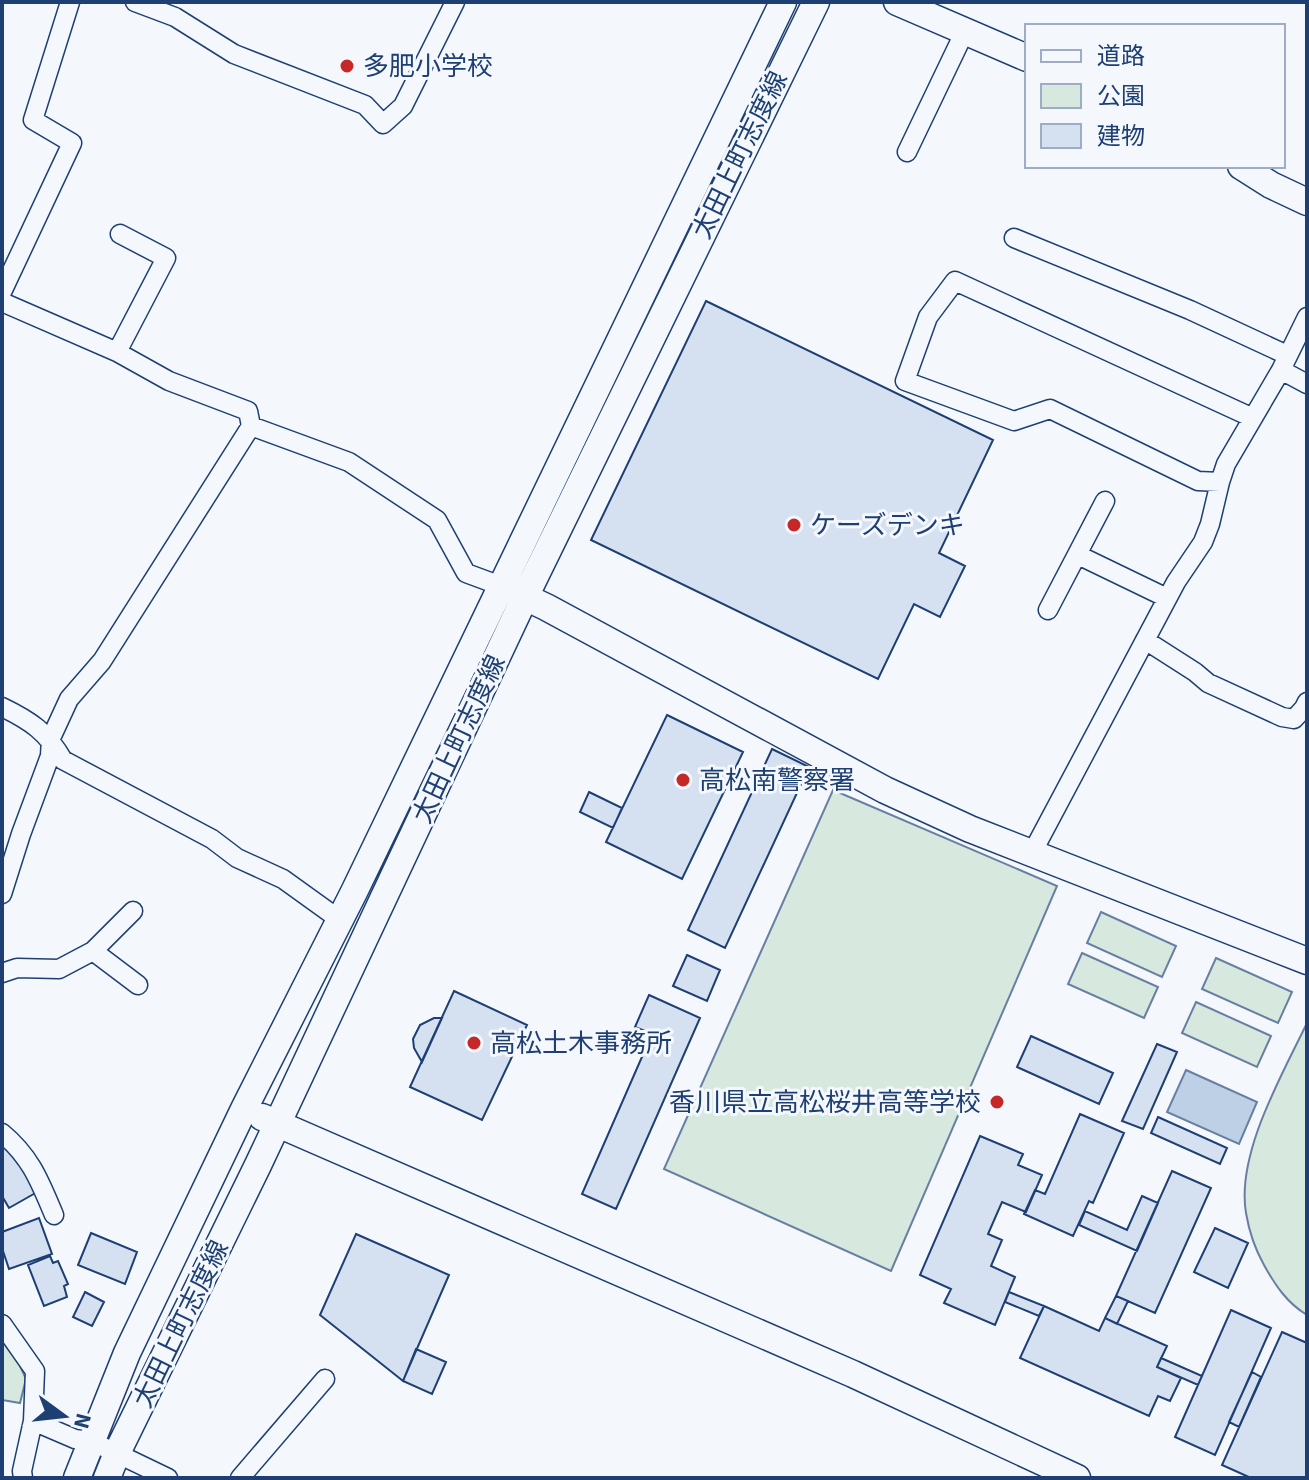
<svg xmlns="http://www.w3.org/2000/svg" width="1309" height="1480" font-family="'Source Sans 3','Noto Sans JP',sans-serif">
<style>
.green{fill:#d7e8df;stroke:#687fa3;stroke-width:2}
.water{fill:#bed0e5;stroke:#687fa3;stroke-width:2}
.building{fill:#d5e0f0;stroke:#1d3f73;stroke-width:2}
.lines{fill:none;stroke-linecap:round;stroke-linejoin:round}
.street-casing{stroke:#1d3f73;stroke-width:21}
.secondary-casing{stroke:#1d3f73;stroke-width:29}
.street{stroke:#f4f7fb;stroke-width:18}
.secondary{stroke:#f4f7fb;stroke-width:26}
.poi-dot{fill:#c62828;stroke:#f4f7fb;stroke-width:3}
.labels{text-anchor:middle;dominant-baseline:central;stroke-width:6;stroke-linejoin:round;paint-order:stroke}
.poi-label{font-size:26px;fill:#1d3f73;stroke:#f4f7fb;text-anchor:start}
.street-label{font-size:26px;fill:#1d3f73;stroke:#f4f7fb}
</style>
<rect width="100%" height="100%" fill="#f4f7fb"/>
<path class="green" d="M 833,790 L 1057,886 L 891,1271 L 664,1169 Z
M 1101,912 L 1176,946 L 1162,977 L 1087,943 Z
M 1082,953 L 1158,987 L 1144,1018 L 1068,984 Z
M 1216,958 L 1292,992 L 1278,1023 L 1202,989 Z
M 1196,1002 L 1271,1036 L 1257,1067 L 1182,1033 Z
M 1307,1023 L 1307,1315 C 1287,1303 1275,1285 1264,1265 C 1255,1249 1249,1231 1246,1213 C 1236,1154 1282,1075 1307,1023 Z
M 2,1336 L 11,1346 L 26,1379 L 20,1403 L 2,1400 Z"/>
<path class="water" d="M 1186,1070 L 1257,1102 L 1239,1144 L 1167,1112 Z"/>
<path class="building" d="M 706,301 L 993,440 L 939,553 L 965,566 L 940,617 L 914,604 L 878,679 L 591,540 Z
M 667,715 L 743,752 L 682,879 L 606,842 Z
M 772,749 L 809,767 L 725,948 L 688,930 Z
M 589,792 L 622,808 L 613,828 L 580,812 Z
M 687,955 L 720,970 L 707,1001 L 673,986 Z
M 454,991 L 527,1025 L 482,1120 L 410,1087 Z
M 649,995 L 700,1018 L 616,1209 L 582,1194 L 652,1034 L 635,1027 Z
M 434,1018 L 442,1018 L 422,1062 L 414,1048 L 413,1039 L 420,1025 Z
M 1031,1036 L 1113,1073 L 1099,1104 L 1017,1067 Z
M 1157,1044 L 1177,1052 L 1143,1129 L 1122,1121 Z
M 1080,1114 L 1124,1133 L 1093,1203 L 1089,1201 L 1073,1236 L 1024,1214 L 1035,1190 L 1045,1194 Z
M 1158,1117 L 1227,1148 L 1220,1164 L 1151,1133 Z
M 980,1136 L 1023,1154 L 1018,1165 L 1042,1175 L 1026,1212 L 1002,1202 L 988,1234 L 1002,1240 L 991,1266 L 1015,1277 L 995,1325 L 944,1303 L 951,1289 L 920,1275 Z
M 10,1141 L 39,1191 L 9,1208 L 2,1196 L 2,1146 Z
M 1172,1171 L 1211,1188 L 1155,1313 L 1116,1296 Z
M 1142,1196 L 1158,1203 L 1137,1251 L 1079,1225 L 1085,1211 L 1127,1230 Z
M 39,1218 L 52,1254 L 9,1269 L 2,1248 L 2,1232 Z
M 1215,1228 L 1248,1243 L 1228,1288 L 1194,1272 Z
M 91,1233 L 137,1252 L 125,1284 L 78,1265 Z
M 356,1234 L 449,1275 L 403,1381 L 320,1315 Z
M 50,1256 L 53,1263 L 58,1261 L 68,1284 L 64,1286 L 67,1297 L 44,1306 L 28,1265 Z
M 85,1292 L 104,1302 L 92,1326 L 73,1317 Z
M 1009,1292 L 1044,1306 L 1039,1316 L 1005,1302 Z
M 1116,1296 L 1128,1301 L 1117,1324 L 1105,1318 Z
M 1044,1306 L 1099,1331 L 1105,1318 L 1167,1346 L 1157,1367 L 1181,1378 L 1170,1401 L 1158,1396 L 1149,1416 L 1020,1358 Z
M 1231,1310 L 1271,1328 L 1215,1455 L 1175,1437 Z
M 1282,1332 L 1307,1343 L 1307,1478 L 1251,1478 L 1222,1465 Z
M 416,1349 L 446,1362 L 432,1394 L 403,1381 Z
M 1161,1358 L 1202,1376 L 1198,1385 L 1157,1367 Z
M 1252,1372 L 1261,1377 L 1239,1427 L 1229,1422 Z"/>
<g class="lines">
<g class="street-casing">
<path id="street" d="M 135,2 L 175,17 L 234,54 L 365,105 L 383,124 L 403,106 L 455,2
M 907,152 L 965,31
M 1014,238 L 1190,310 L 1287,355
M 2,292 L 72,143 L 33,120 L 70,2
M 2,302 L 117,352 L 169,381 L 248,411 L 251,426 L 349,462 L 437,520 L 466,573 L 501,586
M 117,352 L 166,258 L 120,234
M 1281,370 L 1307,384
M 1220,482 L 1198,481 L 1050,409 L 1014,421 L 905,381 L 928,317 L 955,281 L 1253,418
M 1078,555 L 1167,598
M 1048,610 L 1105,501
M 1145,640 L 1195,672 L 1208,683 L 1282,717 L 1294,719 L 1304,708 L 1307,702
M 2,707 C 31,721 47,732 63,760 L 212,839 L 237,858 L 283,879 L 340,920
M 1032,853 L 1176,582 L 1203,542 L 1210,524 L 1220,482 L 1226,464 L 1281,370 L 1307,317
M 2,894 L 21,834 L 50,756 L 51,738 L 69,699 L 102,661 L 251,426
M 93,951 L 133,911
M 2,973 L 17,968 L 59,969 L 93,951 L 138,985
M 2,1133 C 31,1157 40,1182 54,1215
M 2,1324 L 35,1371 L 33,1421 L 75,1439 L 91,1441 L 168,1478
M 23,1478 L 22,1471 L 33,1421
M 240,1478 L 325,1379"/>
</g>
<g class="secondary-casing">
<path id="secondary" d="M 897,2 L 1027,58
M 1241,166 L 1271,185 L 1307,202
M 510,590 L 546,607 L 885,790 L 970,829 L 1307,961
M 262,1117 L 853,1374 L 1077,1478
M 77,1478 L 127,1353 L 244,1109 L 354,892 L 783,2
M 107,1478 L 117,1453 L 258,1165 L 525,597 L 816,2"/>
</g>
<use href="#street" class="street"/>
<use href="#secondary" class="secondary"/>
</g>
<g class="poi-dot">
<circle cx="347" cy="66" r="8"/>
<circle cx="794" cy="525" r="8"/>
<circle cx="683" cy="780" r="8"/>
<circle cx="474" cy="1043" r="8"/>
<circle cx="997" cy="1102" r="8"/>
</g>
<g class="labels">
<g class="poi-label">
<text x="363" y="66">多肥小学校</text>
<text x="810" y="525">ケーズデンキ</text>
<text x="699" y="780">高松南警察署</text>
<text x="490" y="1043">高松土木事務所</text>
<text x="981" y="1102" text-anchor="end">香川県立高松桜井高等学校</text>
</g>
<g class="street-label">
<text transform="translate(740 155) rotate(-64)">太田上町志度線</text>
<text transform="translate(459 739) rotate(-65)">太田上町志度線</text>
<text transform="translate(181 1324) rotate(-64)">太田上町志度線</text>
</g>
</g>
<rect width="1309" height="1480" fill="none" stroke="#1d3f73" stroke-width="8"/>
<rect x="1025" y="24" width="260" height="144" fill="#f4f7fb" stroke="#9eadc5" stroke-width="2"/>
<rect x="1041" y="50" width="40" height="12" fill="#f4f7fb" stroke="#9eadc5" stroke-width="2"/>
<text x="1097" y="64" font-size="24" fill="#1d3f73">道路</text>
<rect x="1041" y="84" width="40" height="24" fill="#d7e8df" stroke="#9eadc5" stroke-width="2"/>
<text x="1097" y="104" font-size="24" fill="#1d3f73">公園</text>
<rect x="1041" y="124" width="40" height="24" fill="#d5e0f0" stroke="#9eadc5" stroke-width="2"/>
<text x="1097" y="144" font-size="24" fill="#1d3f73">建物</text>
<g transform="translate(64 1416) rotate(105)" stroke="#f4f7fb" stroke-width="6" paint-order="stroke">
<path d="M0-6L14 30L0 20L-14 30Z" fill="#1d3f73"/>
<text y="-12" font-size="22" font-weight="bold" text-anchor="middle" fill="#1d3f73">N</text>
</g>
</svg>
